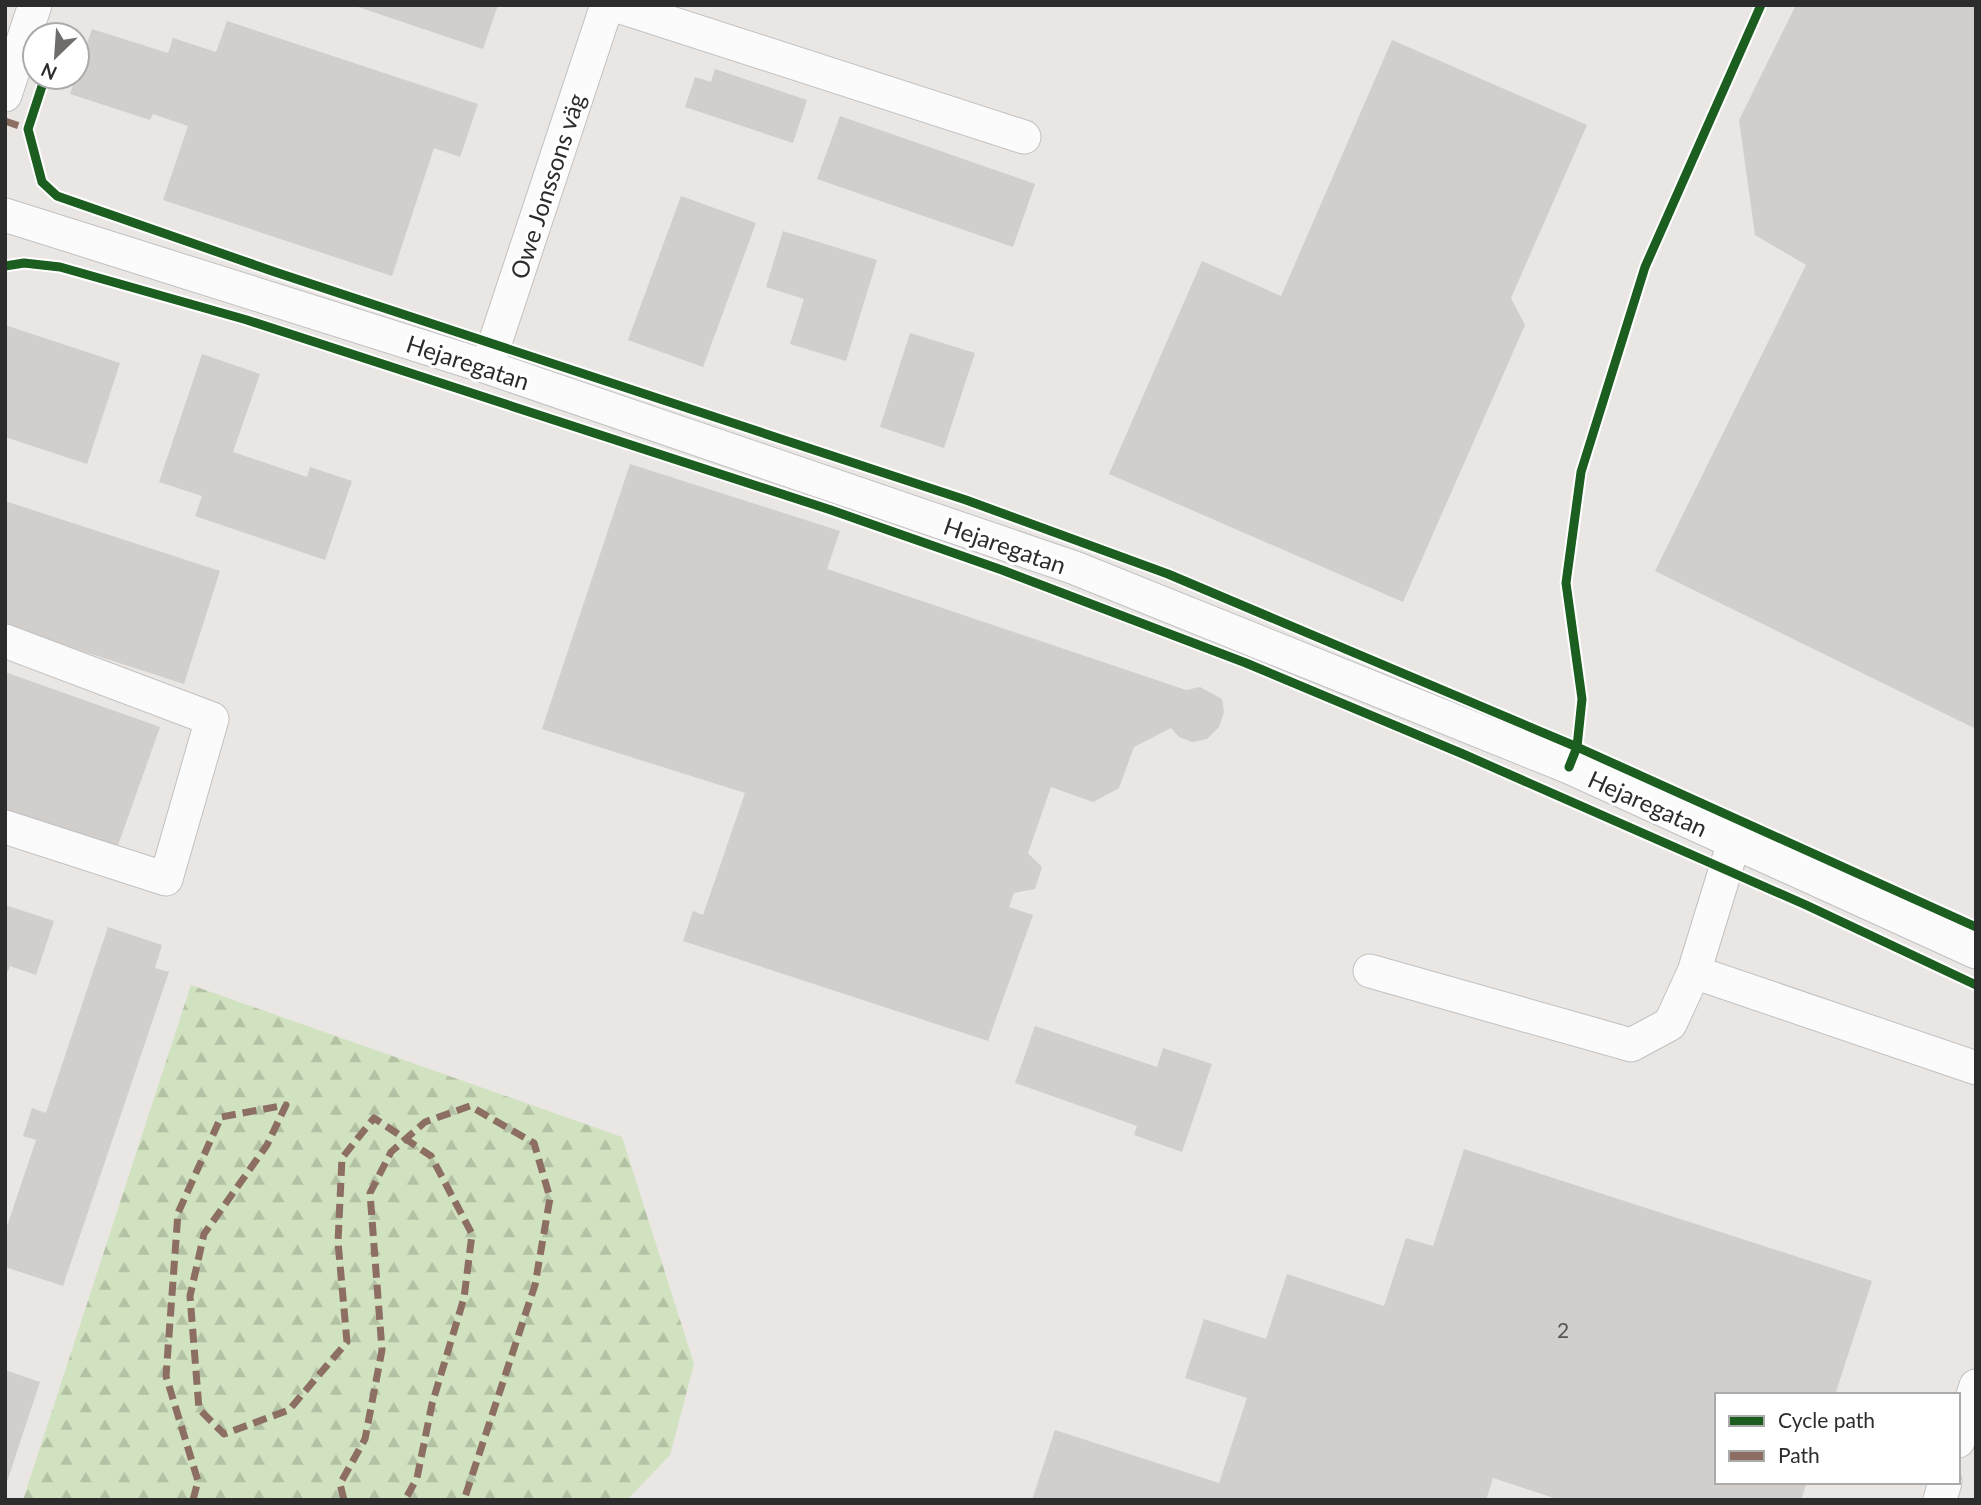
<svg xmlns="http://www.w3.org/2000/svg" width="1981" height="1505" font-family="Lato,sans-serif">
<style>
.forest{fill:url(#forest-firs)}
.building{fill:#d1cecc}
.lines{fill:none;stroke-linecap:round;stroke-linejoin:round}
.minor-casing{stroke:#c2c1c1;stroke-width:35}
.minor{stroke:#fcfbfb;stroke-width:33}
.quiet{stroke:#8d6e63;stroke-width:7;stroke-dasharray:14 7;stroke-linecap:butt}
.cycleway-casing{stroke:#fff;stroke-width:13}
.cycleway{stroke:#1b5e20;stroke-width:9}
.labels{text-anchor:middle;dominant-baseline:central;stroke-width:6;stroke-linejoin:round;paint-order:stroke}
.number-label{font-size:21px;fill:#565555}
.street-label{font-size:24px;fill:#2c2c2c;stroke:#fff}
</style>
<defs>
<pattern id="forest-firs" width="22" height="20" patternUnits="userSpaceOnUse" patternTransform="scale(1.75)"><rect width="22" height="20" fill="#d0e2bf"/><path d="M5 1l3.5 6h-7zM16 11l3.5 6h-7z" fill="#b3c2a4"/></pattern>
</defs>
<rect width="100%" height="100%" fill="#e9e6e3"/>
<path class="forest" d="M 191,985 L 622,1137 L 694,1364 L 670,1455 L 627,1500 L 23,1500 Z"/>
<path class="building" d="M 352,5 L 498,5 L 483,49 Z
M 1796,5 L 1976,5 L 1976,729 L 1655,571 L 1806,265 L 1755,235 L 1739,120 Z
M 227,21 L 478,104 L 460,157 L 434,148 L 392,276 L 163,200 L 188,126 L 153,114 L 150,120 L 70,94 L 92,29 L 168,53 L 173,38 L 216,52 Z
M 1392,40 L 1587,125 L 1511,298 L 1525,325 L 1403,602 L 1109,474 L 1202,261 L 1281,296 Z
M 715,69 L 807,100 L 793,143 L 685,107 L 695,77 L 711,82 Z
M 840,116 L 1035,184 L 1013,247 L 817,179 Z
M 681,196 L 756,223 L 703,367 L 628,340 Z
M 783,231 L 877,260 L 846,361 L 790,344 L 804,299 L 766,287 Z
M 5,325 L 120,363 L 87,464 L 5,437 Z
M 910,333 L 975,353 L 944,448 L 880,427 Z
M 202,354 L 260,374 L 233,452 L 307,477 L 310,467 L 352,481 L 325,560 L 195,516 L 202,496 L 159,482 Z
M 630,464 L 840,531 L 827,569 L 1186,690 L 1200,687 L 1222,699 L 1224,712 L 1219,727 L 1207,739 L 1192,742 L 1179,737 L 1171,728 L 1134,747 L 1119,788 L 1093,802 L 1051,787 L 1028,853 L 1042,867 L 1035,889 L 1014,893 L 1009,907 L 1033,915 L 988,1041 L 683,941 L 693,911 L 703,915 L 745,793 L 542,729 Z
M 5,501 L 220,571 L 184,684 L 5,626 Z
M 5,672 L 160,727 L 116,851 L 5,813 Z
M 5,905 L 54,921 L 36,975 L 10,966 L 5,978 Z
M 108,927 L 162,945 L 155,968 L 169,972 L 63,1286 L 5,1267 L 5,1232 L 36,1140 L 23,1136 L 32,1108 L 46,1113 Z
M 1035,1026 L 1157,1067 L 1163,1048 L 1212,1064 L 1182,1152 L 1134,1135 L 1137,1126 L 1015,1083 Z
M 1464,1149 L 1872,1281 L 1835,1395 L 1717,1395 L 1717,1482 L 1807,1482 L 1801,1500 L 1560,1500 L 1493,1478 L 1486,1500 L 1032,1500 L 1055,1430 L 1219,1483 L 1247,1398 L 1185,1378 L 1204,1319 L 1266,1339 L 1287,1274 L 1384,1306 L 1406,1238 L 1433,1246 Z
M 5,1370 L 40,1382 L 6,1485 L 5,1485 Z"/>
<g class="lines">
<g class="minor-casing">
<path id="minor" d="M 615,5 L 1024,137
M 5,95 L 35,5
M 5,215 L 487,367 L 1075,568 L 1569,767 L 1976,952
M 487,367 L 607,5
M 5,641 L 212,719 L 166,879 L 5,827
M 1370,971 L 1631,1045 L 1670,1024 L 1694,972 L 1734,842
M 1694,972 L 1976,1068
M 1958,1441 L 1976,1386
M 1940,1500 L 1945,1482"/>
</g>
<use href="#minor" class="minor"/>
<path class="quiet" d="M 5,121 L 28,129
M 193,1500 L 198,1481 L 166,1376 L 178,1213 L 221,1117 L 286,1105 L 267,1145 L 204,1234 L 190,1296 L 199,1409 L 224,1434 L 289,1410 L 347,1342 L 338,1242 L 342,1158 L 374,1118 L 431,1156 L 472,1234 L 464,1298 L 432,1404 L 417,1478 L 405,1500
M 344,1500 L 340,1484 L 365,1439 L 382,1350 L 370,1193 L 391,1152 L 425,1122 L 470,1106 L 534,1143 L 550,1198 L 535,1285 L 464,1500"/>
<g class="cycleway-casing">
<path id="cycleway" d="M 45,77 L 28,129 L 42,182 L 57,196 L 275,272 L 966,500 L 1168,574 L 1577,747 L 1976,927
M 5,266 L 24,263 L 60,267 L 247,320 L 831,510 L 1002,570 L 1246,663 L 1463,754 L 1806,905 L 1976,985
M 1569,767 L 1577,747 L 1582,699 L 1566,583 L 1581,472 L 1645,267 L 1761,5"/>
</g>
<use href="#cycleway" class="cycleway"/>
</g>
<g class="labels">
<g class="number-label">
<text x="1563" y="1329">2</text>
</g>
<g class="street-label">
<text transform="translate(547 186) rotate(-72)">Owe Jonssons väg</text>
<text transform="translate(468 362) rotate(18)">Hejaregatan</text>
<text transform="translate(1005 545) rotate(19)">Hejaregatan</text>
<text transform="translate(1648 803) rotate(24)">Hejaregatan</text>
</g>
</g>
<rect width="1981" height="1505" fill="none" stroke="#2c2c2c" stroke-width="14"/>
<rect x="1715" y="1393" width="245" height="91" fill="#ffffff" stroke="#ababab" stroke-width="2"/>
<rect x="1729" y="1416" width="35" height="10" fill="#1b5e20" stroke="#ababab" stroke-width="2"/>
<text x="1778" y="1428" font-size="21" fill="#2c2c2c">Cycle path</text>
<rect x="1729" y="1451" width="35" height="10" fill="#8d6e63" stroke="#ababab" stroke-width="2"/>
<text x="1778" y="1463" font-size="21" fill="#2c2c2c">Path</text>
<g transform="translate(56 56) rotate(205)"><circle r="33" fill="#ffffff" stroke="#ababab" stroke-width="2"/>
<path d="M0-5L12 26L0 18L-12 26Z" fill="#6e6d6c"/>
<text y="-10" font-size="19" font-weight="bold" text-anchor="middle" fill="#2c2c2c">N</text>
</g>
</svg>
